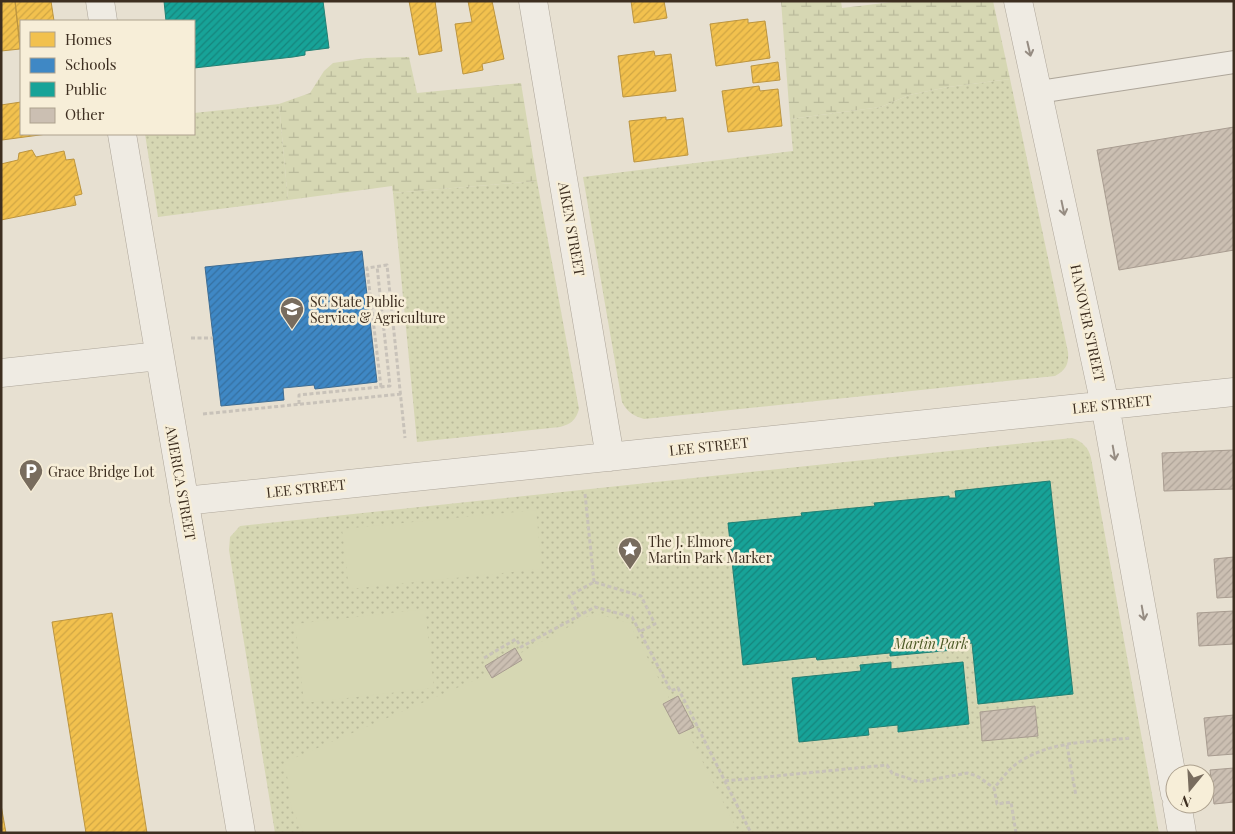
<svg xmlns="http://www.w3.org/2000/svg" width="1235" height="834" font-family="'Playfair Display',serif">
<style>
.grass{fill:url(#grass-dots)}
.wetland{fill:url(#wetland-marsh)}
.garden{fill:#d6d7b3}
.homes{fill:url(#homes-hatch);stroke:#bc9540}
.schools{fill:url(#schools-hatch);stroke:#3e6d94}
.public{fill:url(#public-hatch);stroke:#228074}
.building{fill:url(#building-hatch);stroke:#a89c90}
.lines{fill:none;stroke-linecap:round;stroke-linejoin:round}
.service-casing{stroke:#ada599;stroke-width:24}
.minor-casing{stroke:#ada599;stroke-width:29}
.path{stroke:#c8c2b9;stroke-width:3;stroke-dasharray:4 2.5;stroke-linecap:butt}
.service{stroke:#efebe3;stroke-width:22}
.minor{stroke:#efebe3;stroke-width:28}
.oneway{stroke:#968c82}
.labels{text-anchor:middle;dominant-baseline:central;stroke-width:5;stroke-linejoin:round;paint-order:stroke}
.street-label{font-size:14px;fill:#3d2e20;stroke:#f7eed8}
.poi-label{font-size:14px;fill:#3d2e20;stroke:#f7eed8;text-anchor:start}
.park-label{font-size:14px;font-style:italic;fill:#4d5a26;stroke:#f7eed8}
</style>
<defs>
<pattern id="grass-dots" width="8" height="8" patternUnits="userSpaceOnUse" patternTransform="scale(1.25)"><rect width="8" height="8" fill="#d6d7b3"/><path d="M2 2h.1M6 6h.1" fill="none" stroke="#b9b99a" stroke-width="1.8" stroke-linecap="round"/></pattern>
<pattern id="wetland-marsh" width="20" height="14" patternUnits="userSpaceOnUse" patternTransform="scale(1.25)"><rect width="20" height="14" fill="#d6d7b3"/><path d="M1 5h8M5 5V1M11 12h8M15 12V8" fill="none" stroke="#b9b99a"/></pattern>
<pattern id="homes-hatch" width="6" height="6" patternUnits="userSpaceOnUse" patternTransform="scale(1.25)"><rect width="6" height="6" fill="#f2c14e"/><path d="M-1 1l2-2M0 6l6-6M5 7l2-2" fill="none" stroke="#d0a644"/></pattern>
<pattern id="schools-hatch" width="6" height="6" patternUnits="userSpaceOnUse" patternTransform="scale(1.25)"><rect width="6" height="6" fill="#3f88c5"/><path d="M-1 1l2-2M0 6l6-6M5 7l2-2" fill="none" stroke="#3670a0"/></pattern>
<pattern id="public-hatch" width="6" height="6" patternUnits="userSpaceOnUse" patternTransform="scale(1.25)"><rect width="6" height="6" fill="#17a398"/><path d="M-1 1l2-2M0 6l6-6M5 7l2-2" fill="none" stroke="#16857c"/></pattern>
<pattern id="building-hatch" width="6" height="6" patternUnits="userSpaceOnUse" patternTransform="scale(1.25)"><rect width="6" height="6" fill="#cbbfb2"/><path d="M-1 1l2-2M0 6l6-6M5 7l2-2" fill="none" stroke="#afa499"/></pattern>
</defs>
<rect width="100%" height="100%" fill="#e7e0d1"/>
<path class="grass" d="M 1010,79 L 1068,352 C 1069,364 1066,370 1055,376 L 644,419 C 634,416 627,412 622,402 L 583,177 L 793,151 L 790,119 L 881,107 L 909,95 L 948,87 Z
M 279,104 L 288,200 L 158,217 L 145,134 L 194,134 L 194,113 Z
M 537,181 L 579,409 C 576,420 571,424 560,427 L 417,442 L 393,193 Z
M 1072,438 C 1082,441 1089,448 1091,458 L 1159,833 L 275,833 L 229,550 L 230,537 L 240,526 Z"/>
<path class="wetland" d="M 781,1 L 841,1 L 842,8 L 901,1 L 993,1 L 1010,79 L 948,87 L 909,95 L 881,107 L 790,119 Z
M 409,57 L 417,93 L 521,83 L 537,181 L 393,193 L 392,186 L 288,200 L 279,104 L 310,93 L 324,71 L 333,63 L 366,58 Z"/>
<path class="garden" d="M 536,510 L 542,569 L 349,589 L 342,529 Z
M 425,609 L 434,688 L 304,703 L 295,624 Z
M 594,613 L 629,623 L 670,700 L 678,696 L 694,727 L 687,731 L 739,833 L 305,833 L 292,810 L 285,762 L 489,674 L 485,666 L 515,648 L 519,654 Z"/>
<path class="homes" d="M 1,1 L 15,1 L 20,49 L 1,51 Z
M 15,1 L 51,1 L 54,21 L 21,21 L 20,44 Z
M 409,1 L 435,1 L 442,51 L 419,55 Z
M 468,1 L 492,1 L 504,59 L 482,64 L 483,70 L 463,74 L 455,24 L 472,22 Z
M 631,1 L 664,1 L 667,18 L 634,23 Z
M 748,19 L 748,23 L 765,21 L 770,58 L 716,66 L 710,24 Z
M 654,51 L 655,56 L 671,54 L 676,91 L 623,97 L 618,56 Z
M 778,62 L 780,80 L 753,83 L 751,66 Z
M 759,86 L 760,91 L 778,89 L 782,126 L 728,132 L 722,91 Z
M 21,102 L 21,134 L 47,134 L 2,140 L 1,105 Z
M 666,117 L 666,120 L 683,118 L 688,155 L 634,162 L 629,121 Z
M 32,150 L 36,157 L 64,151 L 66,160 L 74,159 L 82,194 L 74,196 L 76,205 L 1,220 L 1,164 L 18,160 L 19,153 Z
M 112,613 L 118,650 L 147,833 L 86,833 L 52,622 Z
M 1,805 L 6,833 L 1,833 Z"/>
<path class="schools" d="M 362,251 L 377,382 L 315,389 L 314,385 L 283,388 L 284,400 L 221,406 L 205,267 Z"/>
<path class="public" d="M 164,1 L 323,1 L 329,48 L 305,51 L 305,55 L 293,57 L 194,68 L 194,21 L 166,21 Z
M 1050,481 L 1073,694 L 978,704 L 972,643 L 964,644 L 964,649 L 890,656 L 890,653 L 817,660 L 816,657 L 743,665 L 728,523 L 802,516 L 801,513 L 875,506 L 874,503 L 949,496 L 949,498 L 956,498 L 955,491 Z
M 891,662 L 891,669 L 963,662 L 969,724 L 898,732 L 898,725 L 868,728 L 869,735 L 799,742 L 792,678 L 861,671 L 860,665 Z"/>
<path class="building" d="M 1234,127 L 1234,250 L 1119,270 L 1097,150 Z
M 1234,450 L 1234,489 L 1164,491 L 1162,453 Z
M 1234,557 L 1234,597 L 1217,598 L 1214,559 Z
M 1234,611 L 1234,644 L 1199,646 L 1197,613 Z
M 515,648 L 522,660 L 492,678 L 485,666 Z
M 678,696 L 694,727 L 679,734 L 663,704 Z
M 1035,706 L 1038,736 L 982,741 L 980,712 Z
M 1234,715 L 1234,754 L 1208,756 L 1204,718 Z
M 1234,768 L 1234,802 L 1214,804 L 1210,770 Z"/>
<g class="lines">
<g class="service-casing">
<path id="service" d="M 1039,92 L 1234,62"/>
</g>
<g class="minor-casing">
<path id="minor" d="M 100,1 L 103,21
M 533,1 L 610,457
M 1018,1 L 1105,405 L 1175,794
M 122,134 L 241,833
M 1,373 L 159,356
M 184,501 L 1234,392
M 1177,804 L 1182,833"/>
</g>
<path class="path" d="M 191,338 L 213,338
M 381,387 L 367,268 L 387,265 L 405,438
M 299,404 L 299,395 L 390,386 L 377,266
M 203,414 L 401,394
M 585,494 L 594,582
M 579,616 L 569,596 L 594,582 L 641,596 L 655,624 L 639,632
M 484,658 L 516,639 L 521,647 L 595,607 L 632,617 L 671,691 L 678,688 L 751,833
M 1067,745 L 1076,796
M 725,781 L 887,765 L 892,773 L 919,782 L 967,773 L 977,776 L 994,788
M 1016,833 L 1011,802 L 997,804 L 994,788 C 1001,780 1007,771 1015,765 C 1048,740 1092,742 1131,738"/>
<use href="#service" class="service"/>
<use href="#minor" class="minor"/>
</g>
<defs><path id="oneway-shaft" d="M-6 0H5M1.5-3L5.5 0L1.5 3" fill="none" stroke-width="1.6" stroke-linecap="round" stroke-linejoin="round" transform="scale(1.25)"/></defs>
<g class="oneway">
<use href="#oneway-shaft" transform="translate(1029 49) rotate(77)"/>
<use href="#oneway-shaft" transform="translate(1063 208) rotate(78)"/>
<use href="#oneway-shaft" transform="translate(1114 453) rotate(80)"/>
<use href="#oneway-shaft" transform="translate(1143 613) rotate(80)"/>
</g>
<defs>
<g id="university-pin" transform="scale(1.25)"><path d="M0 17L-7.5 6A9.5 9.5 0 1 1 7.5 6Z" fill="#786c5e" stroke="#f7eed8"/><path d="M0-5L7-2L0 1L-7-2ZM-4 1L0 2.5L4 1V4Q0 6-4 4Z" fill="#fff"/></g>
<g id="parking-pin" transform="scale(1.25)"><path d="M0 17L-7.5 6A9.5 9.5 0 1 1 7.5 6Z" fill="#786c5e" stroke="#f7eed8"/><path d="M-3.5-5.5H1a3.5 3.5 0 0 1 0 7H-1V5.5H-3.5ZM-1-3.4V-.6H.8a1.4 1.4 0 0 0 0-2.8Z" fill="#fff"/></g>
<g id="sight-pin" transform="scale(1.25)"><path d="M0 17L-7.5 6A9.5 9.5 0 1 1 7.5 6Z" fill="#786c5e" stroke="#f7eed8"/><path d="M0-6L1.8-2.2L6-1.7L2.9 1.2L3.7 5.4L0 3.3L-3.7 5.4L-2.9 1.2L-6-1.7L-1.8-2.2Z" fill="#fff"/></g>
</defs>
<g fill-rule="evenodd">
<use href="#university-pin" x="292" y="309"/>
<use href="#parking-pin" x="31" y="471"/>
<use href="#sight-pin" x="630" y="549"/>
</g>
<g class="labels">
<g class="street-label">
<text transform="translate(572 229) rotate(80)">AIKEN STREET</text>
<text transform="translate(1088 323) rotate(78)">HANOVER STREET</text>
<text transform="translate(1112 404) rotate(-6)">LEE STREET</text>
<text transform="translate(709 446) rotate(-6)">LEE STREET</text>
<text transform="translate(181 483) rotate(80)">AMERICA STREET</text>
<text transform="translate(306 488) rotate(-6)">LEE STREET</text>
</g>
<g class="poi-label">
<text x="310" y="301">SC State Public<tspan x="310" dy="16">Service &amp; Agriculture</tspan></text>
<text x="48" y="471">Grace Bridge Lot</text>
<text x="648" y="541">The J. Elmore<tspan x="648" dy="16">Martin Park Marker</tspan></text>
</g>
<g class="park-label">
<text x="931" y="643">Martin Park</text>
</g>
</g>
<rect width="1235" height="834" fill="none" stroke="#3d2e20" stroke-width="5"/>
<rect x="20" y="20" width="175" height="115" fill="#f7eed8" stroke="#ada18e"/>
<rect x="30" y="32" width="25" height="15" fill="#f2c14e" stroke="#ada18e"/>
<text x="65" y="45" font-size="15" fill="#3d2e20">Homes</text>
<rect x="30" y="58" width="25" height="15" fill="#3f88c5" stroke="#ada18e"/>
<text x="65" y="70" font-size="15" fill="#3d2e20">Schools</text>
<rect x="30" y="82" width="25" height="15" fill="#17a398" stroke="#ada18e"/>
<text x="65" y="95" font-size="15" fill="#3d2e20">Public</text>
<rect x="30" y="108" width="25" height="15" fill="#cbbfb2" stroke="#ada18e"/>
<text x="65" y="120" font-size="15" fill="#3d2e20">Other</text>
<g transform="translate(1190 789) rotate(198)"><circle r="24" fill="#f7eed8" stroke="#ada18e"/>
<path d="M0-4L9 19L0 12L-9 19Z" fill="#786c5e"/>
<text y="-8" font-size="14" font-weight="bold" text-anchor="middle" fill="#3d2e20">N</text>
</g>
</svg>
